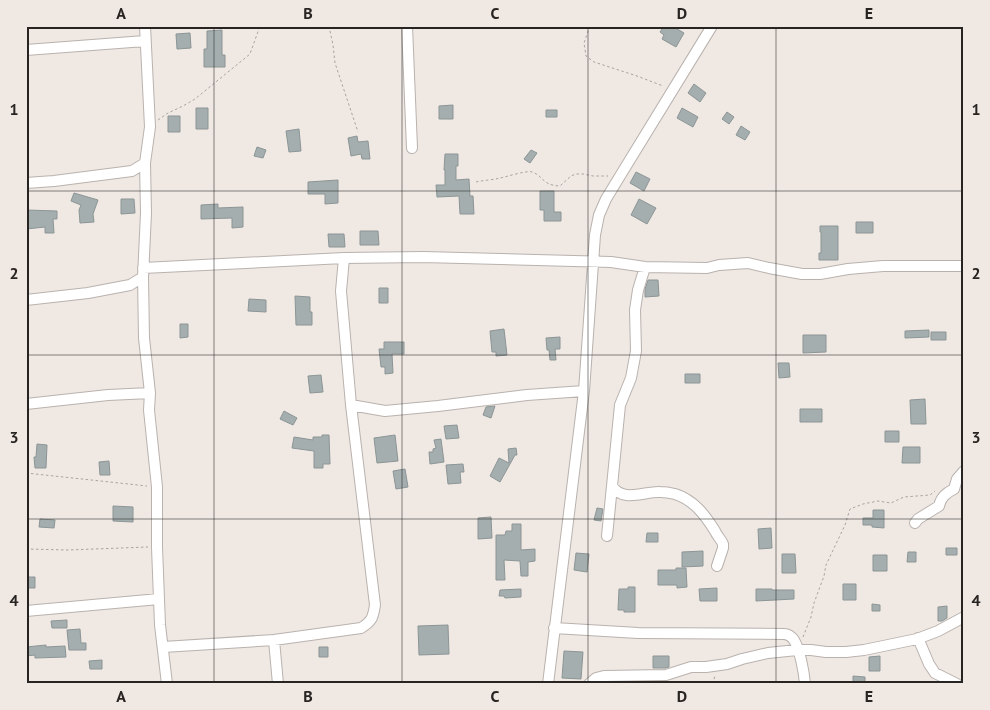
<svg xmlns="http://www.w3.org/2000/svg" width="990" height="710" font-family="'PT Sans',sans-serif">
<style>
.building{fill:#a5aeaf;stroke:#8c9596}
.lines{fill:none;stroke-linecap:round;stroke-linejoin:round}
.minor-casing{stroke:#b9b2ae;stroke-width:12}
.path{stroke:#a9a4a0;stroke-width:1;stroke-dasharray:2.5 2.5;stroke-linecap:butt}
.minor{stroke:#fff;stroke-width:10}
.grid{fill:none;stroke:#272422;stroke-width:1;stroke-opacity:0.55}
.neatline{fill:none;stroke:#272422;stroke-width:2}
.grid-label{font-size:16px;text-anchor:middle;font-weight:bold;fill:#272422}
</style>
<rect width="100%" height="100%" fill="#efe8e3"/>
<path class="building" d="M 664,26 L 672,26 L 684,33 L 676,47 L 662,39 L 664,35 L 660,32 Z
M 222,30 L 222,55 L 225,55 L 225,67 L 204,67 L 204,49 L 207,49 L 207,31 Z
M 190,33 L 191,48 L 177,49 L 176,34 Z
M 694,84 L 706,93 L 700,102 L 688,93 Z
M 453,105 L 453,119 L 439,119 L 439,106 Z
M 196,108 L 208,108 L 208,129 L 196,129 Z
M 682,108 L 698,117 L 693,127 L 677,118 Z
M 546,110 L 557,110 L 557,117 L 546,117 Z
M 727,112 L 734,117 L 729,124 L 722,119 Z
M 168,116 L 180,116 L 180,132 L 168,132 Z
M 741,126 L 750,132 L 745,140 L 736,135 Z
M 299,129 L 301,151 L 289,152 L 286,131 Z
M 357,136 L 358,142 L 368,141 L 370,159 L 362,159 L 361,154 L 351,156 L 348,138 Z
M 257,147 L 266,150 L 263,158 L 254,156 Z
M 531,150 L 537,153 L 530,163 L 524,159 Z
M 445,154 L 458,154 L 458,166 L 456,166 L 456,180 L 469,179 L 470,196 L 473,196 L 474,214 L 460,214 L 459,196 L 437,197 L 436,185 L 445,185 L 445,170 L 444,170 Z
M 636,172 L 650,179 L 644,191 L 630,183 Z
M 338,180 L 338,203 L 325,204 L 325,194 L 308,194 L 308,182 Z
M 540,191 L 554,191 L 554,212 L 561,212 L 561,221 L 544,221 L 544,210 L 540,210 Z
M 74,193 L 98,200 L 93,214 L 94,222 L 80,223 L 79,210 L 81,205 L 71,201 Z
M 121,199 L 134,199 L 135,213 L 121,214 Z
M 639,199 L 656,208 L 647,224 L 631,215 Z
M 218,204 L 218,208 L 243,207 L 243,227 L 232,228 L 232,218 L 201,219 L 201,205 Z
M 26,210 L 57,211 L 57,219 L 53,219 L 54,233 L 45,233 L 45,227 L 26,229 Z
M 856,222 L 873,222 L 873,233 L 856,233 Z
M 820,226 L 838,226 L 838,260 L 819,260 L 819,253 L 821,253 L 821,232 L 820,232 Z
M 360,231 L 378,231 L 379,245 L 360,245 Z
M 328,234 L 344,234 L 345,247 L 329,247 Z
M 648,280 L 658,280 L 659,296 L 645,297 L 645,289 Z
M 379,288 L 388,288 L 388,303 L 379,303 Z
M 295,296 L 310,297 L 310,312 L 312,312 L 312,325 L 296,325 Z
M 249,299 L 266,300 L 266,312 L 248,311 Z
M 180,324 L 188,324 L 188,337 L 180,338 Z
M 504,329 L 507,355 L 496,356 L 496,352 L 492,352 L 490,331 Z
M 929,330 L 929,337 L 905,338 L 905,331 Z
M 931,332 L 946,332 L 946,340 L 931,340 Z
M 803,335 L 826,335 L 826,352 L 803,353 Z
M 560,337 L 560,349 L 555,349 L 556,360 L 550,360 L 549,350 L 547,350 L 546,338 Z
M 384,342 L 404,342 L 404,354 L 392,354 L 393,373 L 385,374 L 385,367 L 381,367 L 379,349 L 384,349 Z
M 778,363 L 789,363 L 790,377 L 779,378 Z
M 685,374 L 700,374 L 700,383 L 685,383 Z
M 321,375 L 323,392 L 310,393 L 308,376 Z
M 925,399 L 926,424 L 911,424 L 910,400 Z
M 495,406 L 491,418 L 483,415 L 486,407 Z
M 800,409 L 822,409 L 822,422 L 800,422 Z
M 284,411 L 297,418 L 293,425 L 280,419 Z
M 457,425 L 459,438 L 446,439 L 444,426 Z
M 885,431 L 899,431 L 899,442 L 885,442 Z
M 322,435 L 329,435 L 330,464 L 323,464 L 323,468 L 314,468 L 314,451 L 292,448 L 294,437 L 313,440 L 313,437 L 322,437 Z
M 395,435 L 398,461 L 377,463 L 374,438 Z
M 441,439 L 444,462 L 430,464 L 429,452 L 433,452 L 433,449 L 436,448 L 434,440 Z
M 37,444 L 47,445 L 46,468 L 35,468 L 34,457 L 36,457 Z
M 903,447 L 920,447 L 920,463 L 902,463 Z
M 516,448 L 517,455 L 515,455 L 500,482 L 490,476 L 499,458 L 509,463 L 508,449 Z
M 109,461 L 110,475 L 100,475 L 99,462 Z
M 463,464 L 464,472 L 460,472 L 461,483 L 448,484 L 446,465 Z
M 405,469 L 408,487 L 396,489 L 393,471 Z
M 113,506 L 133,507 L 133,522 L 113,521 Z
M 597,508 L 603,509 L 601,521 L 594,520 Z
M 873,510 L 884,510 L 884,528 L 872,527 L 872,525 L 863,525 L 863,518 L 873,518 Z
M 491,517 L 492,538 L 478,539 L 478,518 Z
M 40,519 L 55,520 L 54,528 L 39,527 Z
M 512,524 L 521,524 L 521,550 L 535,549 L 535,561 L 528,562 L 528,576 L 521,576 L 520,561 L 504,560 L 505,580 L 496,580 L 496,535 L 505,535 L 506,531 L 512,531 Z
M 771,528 L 772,548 L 759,549 L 758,529 Z
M 647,533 L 658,533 L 658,542 L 646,542 Z
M 946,548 L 957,548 L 957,555 L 946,555 Z
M 703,551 L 703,566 L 682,567 L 682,552 Z
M 908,552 L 916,552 L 916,562 L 907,562 Z
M 576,553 L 589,554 L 587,572 L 574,570 Z
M 782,554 L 795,554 L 796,573 L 782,573 Z
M 873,555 L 887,555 L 887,571 L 873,571 Z
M 676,568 L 686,568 L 687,587 L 677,588 L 677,585 L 658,585 L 658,570 L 676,570 Z
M 26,577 L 35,577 L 35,588 L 26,588 Z
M 843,584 L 856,584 L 856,600 L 843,600 Z
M 628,587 L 635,587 L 635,612 L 624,612 L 624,610 L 618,610 L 619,589 L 628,589 Z
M 717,588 L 717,601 L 700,601 L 699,589 Z
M 521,589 L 521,597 L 505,598 L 504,596 L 499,596 L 500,590 Z
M 756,589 L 772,589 L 772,590 L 794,590 L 794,599 L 756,601 Z
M 872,604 L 880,605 L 880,611 L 872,611 Z
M 947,606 L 947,618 L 942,621 L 938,621 L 938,607 Z
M 67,620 L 67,628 L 52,628 L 51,621 Z
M 448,625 L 449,654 L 419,655 L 418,626 Z
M 80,629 L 81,643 L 86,643 L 86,650 L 69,650 L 67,630 Z
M 46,645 L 46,647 L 65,646 L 66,657 L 35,658 L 35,655 L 26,656 L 26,647 Z
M 319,647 L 328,647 L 328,657 L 319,657 Z
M 564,651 L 583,652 L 581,679 L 562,678 Z
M 653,656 L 669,656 L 669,667 L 665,668 L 653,668 Z
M 880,656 L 880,671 L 869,671 L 869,657 Z
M 102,660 L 102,669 L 90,669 L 89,661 Z
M 853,676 L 865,677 L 865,684 L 853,684 Z"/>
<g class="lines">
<g class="minor-casing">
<path id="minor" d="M 407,26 L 412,148
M 26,50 L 145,41
M 145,163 L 146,213 L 143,277 L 144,338 L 150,393 L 149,410 L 157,487 L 157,547 L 160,625 L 167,684
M 26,183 L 54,181 L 132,171 L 145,163 L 150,127 L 145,26
M 645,267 L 638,290 L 635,310 L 636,351 L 631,378 L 620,405 L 612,486 C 623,503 645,491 660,492 C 665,492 671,493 675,494 C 694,500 705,515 715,531 C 717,536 721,539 723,544 L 723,548 L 717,566
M 143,268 L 344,258 L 423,257 L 611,262 L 645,267 L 707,268 L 719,265 L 748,263 L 769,268 L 802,274 L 820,274 L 848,269 L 883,266 L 964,266
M 26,300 L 88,293 L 130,285 L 143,277
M 26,404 L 108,395 L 150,393
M 351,405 L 385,411 L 438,406 L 527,395 L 584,391
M 915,523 L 918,519 L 939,506 C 941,497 946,493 954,489 L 957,479 L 964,471
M 607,536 L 612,486
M 26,611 L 159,599
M 554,628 L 638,633 L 784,634 C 788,634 791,636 794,640 C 800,650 804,672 805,684
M 918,638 L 929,664 L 935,673 L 957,684
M 274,640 L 278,684
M 163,647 L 274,640 L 361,628 C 372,621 373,618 375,605 L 351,405 L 341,291 L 344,258
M 548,684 L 584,391 L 595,235 L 599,215 L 606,199 L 620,176 L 712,26
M 589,684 L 596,678 L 604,676 L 666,675 L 691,667 L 706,667 L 727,664 L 742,659 L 768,653 L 797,650 L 811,650 L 826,652 L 846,652 L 864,650 L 917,639 L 938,631 L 964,617"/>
</g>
<path class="path" d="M 329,26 L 333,45 L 335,63 L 358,132
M 590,26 L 584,43 L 586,56 L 594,62 L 637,76 L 663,86
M 158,120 L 168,113 L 183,106 L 195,99 L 250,54 L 260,26
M 476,182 C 484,180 493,180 500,178 C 506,177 527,170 532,172 C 544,176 541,185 560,186 L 571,176 L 576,174 L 583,174 L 593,176 L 608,176
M 26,473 L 147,486
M 26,549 L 68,550 L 148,547
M 803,637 L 811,617 L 814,603 L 824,576 L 826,565 L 845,525 L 850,509 L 863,504 L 878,501 L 891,503 L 904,497 L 930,495 L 935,491
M 713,684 L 715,675"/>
<use href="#minor" class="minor"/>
</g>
<path class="grid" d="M 214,26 L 214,684M 402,26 L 402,684M 588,26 L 588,684M 776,26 L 776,684M 26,191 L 964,191M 26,355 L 964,355M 26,519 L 964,519"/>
<rect width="990" height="710" fill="none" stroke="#efe8e3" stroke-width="55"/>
<rect x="28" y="28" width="934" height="654" class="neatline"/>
<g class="grid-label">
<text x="121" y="19">A</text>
<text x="308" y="19">B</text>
<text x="495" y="19">C</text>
<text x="682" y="19">D</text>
<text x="869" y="19">E</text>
<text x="14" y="115">1</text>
<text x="976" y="115">1</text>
<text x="14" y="279">2</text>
<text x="976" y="279">2</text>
<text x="14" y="443">3</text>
<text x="976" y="443">3</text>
<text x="14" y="606">4</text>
<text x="976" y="606">4</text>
<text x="121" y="702">A</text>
<text x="308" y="702">B</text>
<text x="495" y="702">C</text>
<text x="682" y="702">D</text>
<text x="869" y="702">E</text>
</g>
</svg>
